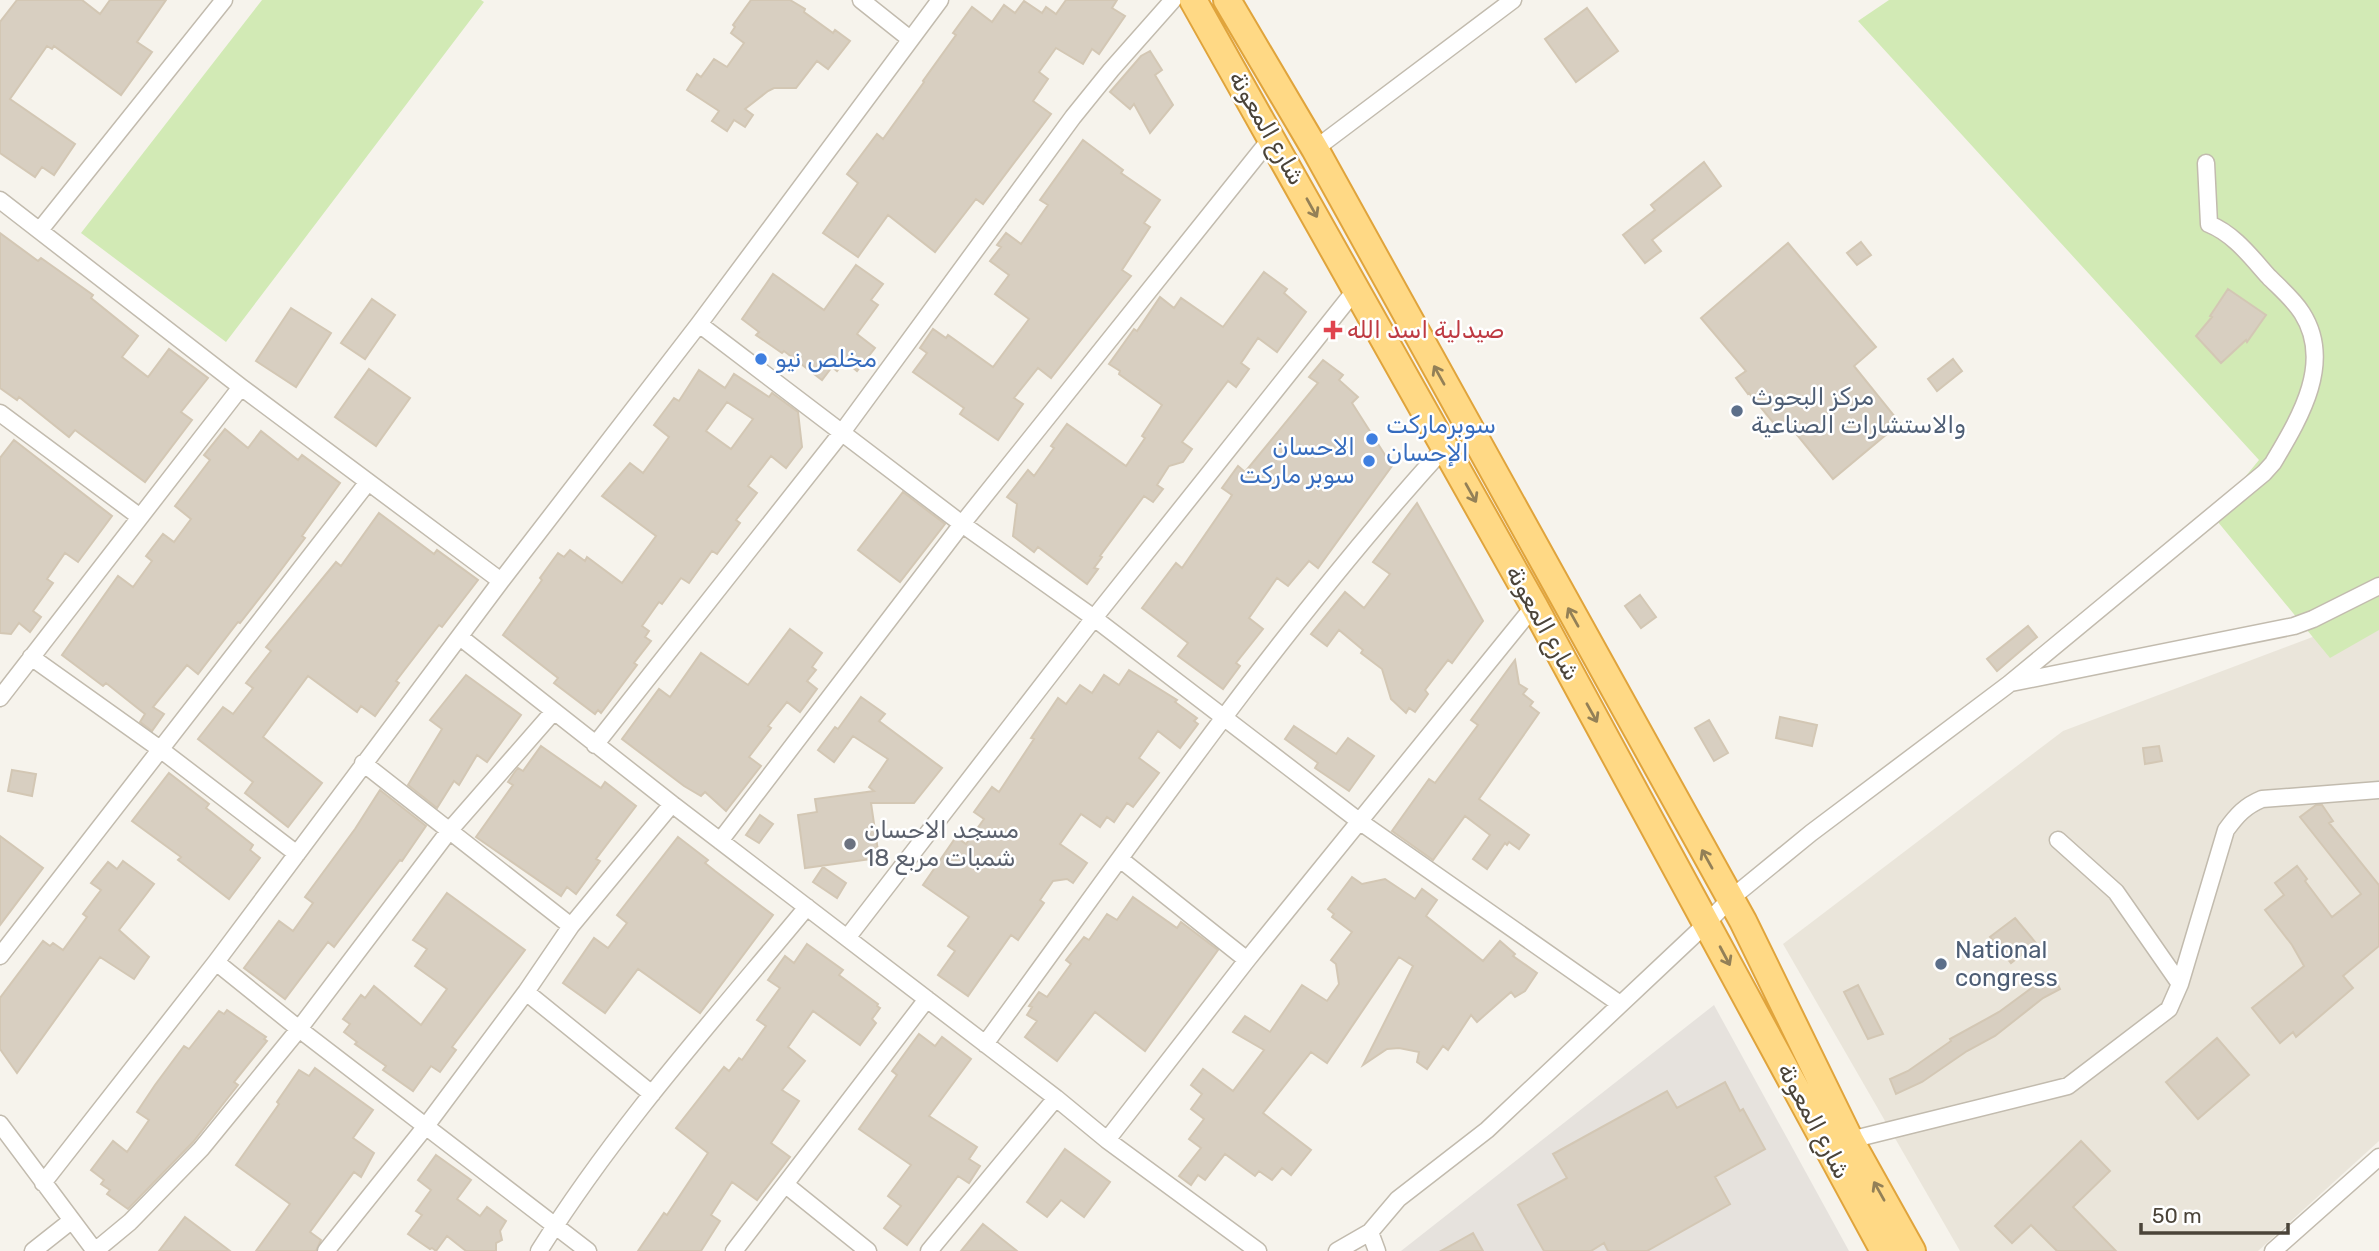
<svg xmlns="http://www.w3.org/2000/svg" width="2379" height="1251" font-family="Rubik,'Noto Naskh Arabic',sans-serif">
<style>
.residential{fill:#eae5da}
.industrial{fill:#e6e2dd}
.green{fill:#d2eab5}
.building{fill:#d8cfc1;stroke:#d3c7b4;stroke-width:2;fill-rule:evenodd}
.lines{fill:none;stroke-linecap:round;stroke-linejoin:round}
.minor-casing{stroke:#c2bbae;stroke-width:19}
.trunk-casing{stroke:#e0a43c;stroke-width:30}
.minor{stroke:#fff;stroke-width:16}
.trunk{stroke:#ffd985;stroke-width:26}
.oneway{stroke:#938057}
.health-dot{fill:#e0444e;stroke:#fff;stroke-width:2.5}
.shop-dot{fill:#3f7fe0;stroke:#fff;stroke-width:2.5}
.service-dot{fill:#5c6f8a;stroke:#fff;stroke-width:2.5}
.worship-dot{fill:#6b7280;stroke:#fff;stroke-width:2.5}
.labels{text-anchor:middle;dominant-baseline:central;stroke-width:5;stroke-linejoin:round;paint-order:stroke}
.street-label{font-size:24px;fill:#4b4439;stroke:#fff}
.health-label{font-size:24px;fill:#be3a42;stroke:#fff;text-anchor:start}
.shop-label{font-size:24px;fill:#366cbe;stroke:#fff;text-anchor:start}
.service-label{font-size:24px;fill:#4e5e75;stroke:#fff;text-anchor:start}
.worship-label{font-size:24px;fill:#5b616d;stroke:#fff;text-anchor:start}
</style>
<rect width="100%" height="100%" fill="#f6f3ec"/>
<path class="residential" d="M 2379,612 L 2379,1141 L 2258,1251 L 1960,1251 L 1783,944 L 2063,731 Z"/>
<path class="industrial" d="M 1714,1005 L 1849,1251 L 1401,1251 Z"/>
<path class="green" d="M 262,0 L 481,0 L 484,2 L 226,342 L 81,233 Z
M 1889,0 L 2379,0 L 2379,630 L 2330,658 L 2213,516 L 2259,460 L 1858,21 Z"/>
<path class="building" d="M 17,0 L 82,0 L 100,14 L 110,0 L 166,0 L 137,42 L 152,52 L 121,95 L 54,46 L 52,49 L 47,46 L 10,99 L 75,144 L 54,175 L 42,167 L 35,177 L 0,153 L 0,22 Z
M 751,0 L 790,0 L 805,9 L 804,12 L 833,33 L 835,30 L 850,41 L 828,69 L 817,61 L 796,88 L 774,88 L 768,91 L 745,109 L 753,115 L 745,127 L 734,120 L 727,131 L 712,121 L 719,111 L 687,90 L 697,74 L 701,77 L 714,59 L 727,67 L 744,43 L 731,33 L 735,27 L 733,25 Z
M 1066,0 L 1117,0 L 1112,8 L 1125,16 L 1099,54 L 1092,49 L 1083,64 L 1056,48 L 1039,72 L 1048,79 L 1033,101 L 1051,114 L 983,204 L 976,199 L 935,252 L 888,215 L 858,257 L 823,233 L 858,183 L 847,174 L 877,134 L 883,139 L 924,82 L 923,81 L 956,35 L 953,33 L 972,7 L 992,22 L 1004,5 L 1015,13 L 1024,1 L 1042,13 L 1046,7 L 1056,14 Z
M 1587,8 L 1618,51 L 1576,82 L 1545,39 Z
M 1150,51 L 1162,70 L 1155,75 L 1173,105 L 1150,133 L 1134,104 L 1130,109 L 1110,92 L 1141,56 Z
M 1083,140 L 1123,170 L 1121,173 L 1160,200 L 1144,223 L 1150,227 L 1122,270 L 1131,276 L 1051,378 L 1038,368 L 1014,398 L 1023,404 L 998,440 L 960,414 L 964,408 L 913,372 L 927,353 L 920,348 L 933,329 L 946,338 L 948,335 L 993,367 L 1029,319 L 995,294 L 1009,275 L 990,261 L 1001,247 L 997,245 L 1006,233 L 1021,244 L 1048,205 L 1040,200 Z
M 1704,162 L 1721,186 L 1652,240 L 1661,251 L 1645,263 L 1623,235 L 1655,210 L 1651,205 Z
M 0,233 L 38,261 L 41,258 L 93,295 L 91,298 L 138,336 L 122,357 L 148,377 L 169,349 L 208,378 L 181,412 L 192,420 L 145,482 L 75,430 L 69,437 L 19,397 L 17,400 L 0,388 Z
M 1861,242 L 1871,255 L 1857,265 L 1847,253 Z
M 1788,243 L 1876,347 L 1854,366 L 1900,423 L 1833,479 L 1785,420 L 1777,427 L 1749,393 L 1748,394 L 1736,378 L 1746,371 L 1701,318 Z
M 856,265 L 883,284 L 871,300 L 878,305 L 857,334 L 875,348 L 857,371 L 845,361 L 837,371 L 832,367 L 822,380 L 784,351 L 782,353 L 756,335 L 759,332 L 742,319 L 773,274 L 824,310 Z
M 1264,272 L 1287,289 L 1284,293 L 1306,312 L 1277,352 L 1258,338 L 1241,363 L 1249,369 L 1236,387 L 1228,381 L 1182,442 L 1192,449 L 1183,462 L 1169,466 L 1157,485 L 1163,489 L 1153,502 L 1144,496 L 1100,556 L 1102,557 L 1094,568 L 1098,569 L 1087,584 L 1038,547 L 1034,552 L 1013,536 L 1017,504 L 1007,497 L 1028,470 L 1034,476 L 1054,448 L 1051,446 L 1067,424 L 1126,466 L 1145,438 L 1142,436 L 1162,405 L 1119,374 L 1120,371 L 1109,364 L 1134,329 L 1137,331 L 1160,297 L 1174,308 L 1181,298 L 1223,327 Z
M 2228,289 L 2266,315 L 2247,342 L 2246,340 L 2221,363 L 2196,336 L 2212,317 L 2210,316 Z
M 372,299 L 395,315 L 365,359 L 341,343 Z
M 291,308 L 331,333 L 296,387 L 256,361 Z
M 1953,359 L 1962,371 L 1937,391 L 1928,379 Z
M 1323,360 L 1343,375 L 1339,380 L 1358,397 L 1352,403 L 1392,466 L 1318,568 L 1309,561 L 1288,586 L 1277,578 L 1249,618 L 1263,629 L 1236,663 L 1240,666 L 1223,689 L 1178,656 L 1188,643 L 1142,608 L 1176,563 L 1182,568 L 1229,500 L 1232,495 L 1222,488 L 1238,466 L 1245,472 L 1318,383 L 1309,377 Z
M 369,369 L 410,398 L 376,446 L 335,417 Z
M 699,370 L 725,388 L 734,374 L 769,397 L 772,393 L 798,412 L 802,447 L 786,468 L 771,456 L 748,486 L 757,493 L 736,520 L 740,523 L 717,554 L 712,551 L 689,583 L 681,578 L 662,604 L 659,602 L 642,626 L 649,631 L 645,637 L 651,641 L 634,663 L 637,665 L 601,713 L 598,710 L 595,714 L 554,683 L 558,678 L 503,635 L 542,580 L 540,578 L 558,553 L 564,557 L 570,550 L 585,561 L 587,557 L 622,583 L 656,536 L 602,496 L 630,463 L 643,473 L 669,437 L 654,425 L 674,398 L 679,401 ZM 727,402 L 753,419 L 731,449 L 706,431 Z
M 225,429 L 248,448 L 261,431 L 298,460 L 302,455 L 340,483 L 302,536 L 305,538 L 269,586 L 240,623 L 238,622 L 198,674 L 187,665 L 153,707 L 164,714 L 152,731 L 140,722 L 145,714 L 106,683 L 103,686 L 62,655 L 118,576 L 133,587 L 152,561 L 146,556 L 163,534 L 174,542 L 191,519 L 175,506 L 210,460 L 204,455 Z
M 14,440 L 112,516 L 78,562 L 65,553 L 47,579 L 53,583 L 33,611 L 41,617 L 30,632 L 19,623 L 11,634 L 0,633 L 0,458 Z
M 903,492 L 945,524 L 900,582 L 858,550 Z
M 1417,503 L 1483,621 L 1452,663 L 1448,660 L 1425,690 L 1428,694 L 1415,712 L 1409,708 L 1406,713 L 1391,699 L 1382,669 L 1361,653 L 1363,650 L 1339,630 L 1327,646 L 1311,634 L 1345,592 L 1364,608 L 1390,574 L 1373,562 Z
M 379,513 L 434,554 L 437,550 L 478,580 L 442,627 L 439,625 L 396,681 L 399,683 L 375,716 L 361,706 L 357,712 L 308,676 L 263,737 L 322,783 L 288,827 L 245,793 L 253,782 L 198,739 L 223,707 L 233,714 L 253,688 L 246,683 L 271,651 L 266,647 L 336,562 L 341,566 Z
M 1640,595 L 1656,617 L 1641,628 L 1625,606 Z
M 2028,626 L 2037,637 L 1997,671 L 1987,659 Z
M 790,629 L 822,653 L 812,667 L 816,670 L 807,681 L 817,689 L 800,712 L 787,702 L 768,726 L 771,728 L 749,757 L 761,766 L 726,811 L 705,792 L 701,796 L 684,786 L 622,739 L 659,689 L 670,697 L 701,653 L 748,685 Z
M 1515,660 L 1519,684 L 1527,689 L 1523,694 L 1533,702 L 1530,706 L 1539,713 L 1479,799 L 1529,835 L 1519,849 L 1509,842 L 1507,845 L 1505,843 L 1487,869 L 1473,859 L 1490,835 L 1465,816 L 1433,860 L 1392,831 L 1429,779 L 1435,783 L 1478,725 L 1471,720 Z
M 1129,670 L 1177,700 L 1175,702 L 1197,718 L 1194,721 L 1198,724 L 1180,748 L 1158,731 L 1139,758 L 1159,773 L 1133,807 L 1127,803 L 1114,822 L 1107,817 L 1100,827 L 1081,814 L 1060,844 L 1087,863 L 1073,883 L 1067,879 L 1053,881 L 1040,900 L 1044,903 L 1018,940 L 1011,935 L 968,996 L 938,975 L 955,951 L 948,946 L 969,917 L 923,885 L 956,837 L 966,844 L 984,819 L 974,812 L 992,787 L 999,792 L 1034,739 L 1031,738 L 1058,698 L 1066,704 L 1080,685 L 1092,693 L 1104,675 L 1119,685 Z
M 466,675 L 521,715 L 487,762 L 477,755 L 459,785 L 454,781 L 437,808 L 408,785 L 442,729 L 430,720 Z
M 861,697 L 885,714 L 879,721 L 942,768 L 914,803 L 871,803 L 879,858 L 805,868 L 798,815 L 817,812 L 815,799 L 874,791 L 869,787 L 888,759 L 853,736 L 834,762 L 818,750 L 835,727 L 838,729 Z
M 1780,717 L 1817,725 L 1812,746 L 1776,738 Z
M 1709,720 L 1728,753 L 1714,761 L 1695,728 Z
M 1294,726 L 1336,754 L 1348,738 L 1374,756 L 1349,791 L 1315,768 L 1318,763 L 1285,739 Z
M 541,746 L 601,788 L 605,782 L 636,806 L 596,859 L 600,861 L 576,894 L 567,887 L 561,896 L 476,837 L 513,785 L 508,782 L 514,773 L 518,768 L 523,771 Z
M 2159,746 L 2162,761 L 2145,764 L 2143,748 Z
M 12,770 L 36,774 L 32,796 L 8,791 Z
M 169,773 L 209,804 L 206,808 L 253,845 L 250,850 L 260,858 L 229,899 L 178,860 L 181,857 L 132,821 Z
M 380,790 L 426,826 L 402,861 L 400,860 L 334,947 L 328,942 L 285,999 L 244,968 L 279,921 L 293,931 L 313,903 L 305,897 L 355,829 Z
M 2316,805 L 2322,805 L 2333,821 L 2329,823 L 2379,885 L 2379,946 L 2343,976 L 2353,988 L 2296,1037 L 2293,1032 L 2280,1043 L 2252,1008 L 2304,966 L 2292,945 L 2265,910 L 2284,895 L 2275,883 L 2297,866 L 2307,879 L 2305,881 L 2332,917 L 2361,894 L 2300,817 Z
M 760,815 L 773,824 L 759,843 L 746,835 Z
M 0,836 L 43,868 L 0,925 Z
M 678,837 L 708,860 L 705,863 L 715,871 L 773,915 L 700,1013 L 638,969 L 605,1013 L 563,983 L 594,938 L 608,948 L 627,923 L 617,915 Z
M 123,861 L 154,884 L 119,930 L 149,957 L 134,979 L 100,957 L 17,1073 L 0,1049 L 0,998 L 43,941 L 50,946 L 53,943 L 63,950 L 87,917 L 83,914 L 101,890 L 91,883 L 108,862 L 117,869 Z
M 823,867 L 846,883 L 837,898 L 813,882 Z
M 1352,877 L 1362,884 L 1385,879 L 1415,899 L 1422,889 L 1437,900 L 1426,916 L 1483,961 L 1500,941 L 1515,954 L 1513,956 L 1537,973 L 1525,991 L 1515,997 L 1511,992 L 1477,1022 L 1471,1015 L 1448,1050 L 1443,1046 L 1427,1069 L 1417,1062 L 1419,1052 L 1399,1048 L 1387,1049 L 1363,1065 L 1413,966 L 1399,957 L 1327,1063 L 1311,1052 L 1263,1113 L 1311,1150 L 1291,1175 L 1282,1168 L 1272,1180 L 1259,1171 L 1255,1176 L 1225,1154 L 1205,1180 L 1198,1175 L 1191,1185 L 1179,1176 L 1201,1148 L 1189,1139 L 1204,1119 L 1191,1109 L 1202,1094 L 1191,1085 L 1203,1069 L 1233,1091 L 1264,1050 L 1233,1032 L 1245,1016 L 1270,1032 L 1302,985 L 1327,1001 L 1339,984 L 1336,964 L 1331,960 L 1352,932 L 1332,917 L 1334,914 L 1328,909 Z
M 447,893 L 525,950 L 452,1047 L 456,1050 L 440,1072 L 431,1066 L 413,1091 L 383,1070 L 386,1066 L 355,1044 L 357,1042 L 344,1032 L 350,1024 L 343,1019 L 361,995 L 365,998 L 374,986 L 421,1025 L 447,989 L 415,966 L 427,949 L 413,940 Z
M 1133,897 L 1177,928 L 1181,922 L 1218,950 L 1145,1051 L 1095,1012 L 1057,1061 L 1025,1037 L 1037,1021 L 1027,1015 L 1032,1007 L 1029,1006 L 1039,992 L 1047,997 L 1071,964 L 1066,960 L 1084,937 L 1089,940 L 1107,914 L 1117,920 Z
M 2015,918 L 2036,943 L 2011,963 L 1990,937 Z
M 807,944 L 843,970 L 839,975 L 878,1004 L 877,1006 L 880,1008 L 872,1019 L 876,1023 L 860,1045 L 813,1011 L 788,1047 L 805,1061 L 782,1090 L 799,1101 L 771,1143 L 790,1157 L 757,1200 L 732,1182 L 711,1215 L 720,1221 L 701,1251 L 638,1251 L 664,1213 L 667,1215 L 708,1153 L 676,1128 L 724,1067 L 729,1071 L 739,1058 L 742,1060 L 766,1026 L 757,1020 L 780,988 L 768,980 L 785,956 L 794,963 Z
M 2052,973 L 2060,989 L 2043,998 L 1995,1036 L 1967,1051 L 1922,1082 L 1896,1094 L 1890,1079 L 1908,1071 L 1951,1041 L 1950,1039 L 1999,1012 Z
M 1858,985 L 1883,1034 L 1868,1039 L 1844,992 Z
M 227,1010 L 266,1037 L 264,1039 L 267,1041 L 234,1082 L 238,1085 L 193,1142 L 128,1209 L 107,1194 L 110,1190 L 101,1184 L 104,1180 L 91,1170 L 113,1141 L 127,1152 L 149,1120 L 137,1112 L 155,1085 L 184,1046 L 189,1049 L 219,1011 L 224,1014 Z
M 919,1034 L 935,1046 L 942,1037 L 971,1059 L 929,1116 L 977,1147 L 969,1159 L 980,1166 L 969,1183 L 958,1176 L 907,1245 L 884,1228 L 901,1206 L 888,1196 L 911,1165 L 859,1129 L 897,1075 L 892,1071 Z
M 2217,1038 L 2249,1075 L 2198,1119 L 2166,1082 Z
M 315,1068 L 373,1110 L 353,1138 L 374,1153 L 361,1177 L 354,1172 L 310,1232 L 321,1240 L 316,1251 L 256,1251 L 290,1204 L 236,1165 L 279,1104 L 277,1102 L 299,1070 L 309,1076 Z
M 1725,1082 L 1740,1111 L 1743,1109 L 1765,1149 L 1715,1177 L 1730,1204 L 1647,1251 L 1608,1251 L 1604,1243 L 1591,1251 L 1544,1251 L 1518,1205 L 1567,1178 L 1553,1154 L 1667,1091 L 1677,1108 Z
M 2081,1141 L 2110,1171 L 2073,1207 L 2116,1251 L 2057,1251 L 2031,1225 L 2012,1243 L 1995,1226 Z
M 1065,1149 L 1110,1182 L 1084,1217 L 1061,1200 L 1047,1217 L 1027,1202 Z
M 436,1155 L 471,1180 L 457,1199 L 480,1216 L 487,1207 L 506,1221 L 500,1231 L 502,1240 L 496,1243 L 496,1251 L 466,1251 L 447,1236 L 436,1251 L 432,1248 L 430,1249 L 408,1234 L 422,1215 L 416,1211 L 431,1190 L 418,1180 Z
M 185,1217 L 230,1251 L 159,1251 Z
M 983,1224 L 1017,1251 L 961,1251 Z
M 1473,1233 L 1483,1251 L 1441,1251 Z"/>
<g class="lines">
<g class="minor-casing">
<path id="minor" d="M 861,0 L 910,39
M 1315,149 L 1513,0
M 0,200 L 241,387 L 501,581
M 40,230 L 224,0
M 699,324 L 962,524 L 1094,618 L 1359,821 L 1620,1004
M 0,413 L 140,517
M 460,637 L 672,804 L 1056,1098 L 1107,1140 L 1258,1251
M 31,657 L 160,749 L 297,854
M 2011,683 L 2294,626 L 2313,619 L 2379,586
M 0,698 L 241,387
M 595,745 L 843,431 L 1073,117 L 1111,70 L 1173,0
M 363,763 L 571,926
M 2058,840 L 2116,892 L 2180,984
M 720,841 L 962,524 L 1272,137
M 1120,859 L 1247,960
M 847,938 L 1094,618 L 1357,288
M 0,956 L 368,482
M 216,962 L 299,1029 L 588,1251
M 526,992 L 652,1094
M 985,1044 C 1134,841 1276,633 1445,447
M 0,1124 L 95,1251
M 1107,1140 L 1247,960 L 1534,606
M 1850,1140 L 2068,1086 L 2169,1009 L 2180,984 L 2226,830 C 2237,815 2245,806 2262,799 L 2379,790
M 43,1183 L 216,962 L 501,581 L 699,324 L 940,0
M 786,1185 L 868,1251
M 1370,1232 L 1377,1251
M 33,1251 L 71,1221
M 95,1251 L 130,1222 L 201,1149 L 299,1029 L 449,831 L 554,711
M 326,1251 L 426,1126 L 526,992 L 571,926 L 672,804
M 539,1251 C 616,1128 714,1019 807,907
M 734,1251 L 927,999
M 929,1251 L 1056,1098
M 1337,1251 L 1370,1232 L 1398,1199 L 1487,1130 L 1707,923 L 1729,900 L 1811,833 L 2009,684 L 2264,473 L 2273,463 C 2299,419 2334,363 2302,313 C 2294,300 2280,288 2269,277 C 2251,257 2234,234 2209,224 L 2206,163
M 2273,1251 L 2379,1157"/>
</g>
<g class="trunk-casing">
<path id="trunk" d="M 1193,0 L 1534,606 L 1884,1251
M 1227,0 L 1315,149 L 1743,921 L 1850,1140 L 1912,1251"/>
</g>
<use href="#minor" class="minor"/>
<use href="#trunk" class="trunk"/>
</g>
<defs><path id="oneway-shaft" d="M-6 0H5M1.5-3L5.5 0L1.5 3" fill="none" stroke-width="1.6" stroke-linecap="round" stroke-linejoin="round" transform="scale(1.75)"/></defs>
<g class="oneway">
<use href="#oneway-shaft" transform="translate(1312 208) rotate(61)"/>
<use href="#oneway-shaft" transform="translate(1439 375) rotate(-119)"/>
<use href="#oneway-shaft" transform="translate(1471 493) rotate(61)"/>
<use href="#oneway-shaft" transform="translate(1573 617) rotate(-119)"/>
<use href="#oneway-shaft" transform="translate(1592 713) rotate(61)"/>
<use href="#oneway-shaft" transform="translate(1707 859) rotate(-119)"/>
<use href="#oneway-shaft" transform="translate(1725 956) rotate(62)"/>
<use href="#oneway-shaft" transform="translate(1879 1191) rotate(-119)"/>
</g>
<path class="health-dot" d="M1329.5 319.5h7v7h7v7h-7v7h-7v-7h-7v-7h7z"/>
<g class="shop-dot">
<circle cx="761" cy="359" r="7"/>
<circle cx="1372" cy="439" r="7"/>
<circle cx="1369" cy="461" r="7"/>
</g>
<g class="service-dot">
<circle cx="1737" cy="411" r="7"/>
<circle cx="1941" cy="964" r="7"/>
</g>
<circle class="worship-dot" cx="850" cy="844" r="7"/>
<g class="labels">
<g class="street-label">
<text transform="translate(1267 128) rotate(60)">شارع المعونة</text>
<text transform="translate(1543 623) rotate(61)">شارع المعونة</text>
<text transform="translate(1814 1121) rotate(62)">شارع المعونة</text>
</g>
<g class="health-label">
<text x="1347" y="330">صيدلية اسد الله</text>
</g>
<g class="shop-label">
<text x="775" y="359">مخلص نيو</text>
<text x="1386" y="425">سوبرماركت<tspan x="1386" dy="28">الإحسان</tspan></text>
<text x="1355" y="447" text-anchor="end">الاحسان<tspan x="1355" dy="28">سوبر ماركت</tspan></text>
</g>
<g class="service-label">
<text x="1751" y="397">مركز البحوث<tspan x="1751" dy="28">والاستشارات الصناعية</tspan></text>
<text x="1955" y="950">National<tspan x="1955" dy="28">congress</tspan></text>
</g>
<g class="worship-label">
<text x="864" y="830">مسجد الاحسان<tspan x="864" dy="28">شمبات مربع 18</tspan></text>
</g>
</g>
<path d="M2141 1223v10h147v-10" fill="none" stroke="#4b4439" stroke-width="3.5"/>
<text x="2152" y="1223" font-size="21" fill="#4b4439" stroke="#ffffff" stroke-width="5" paint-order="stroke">50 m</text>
</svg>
